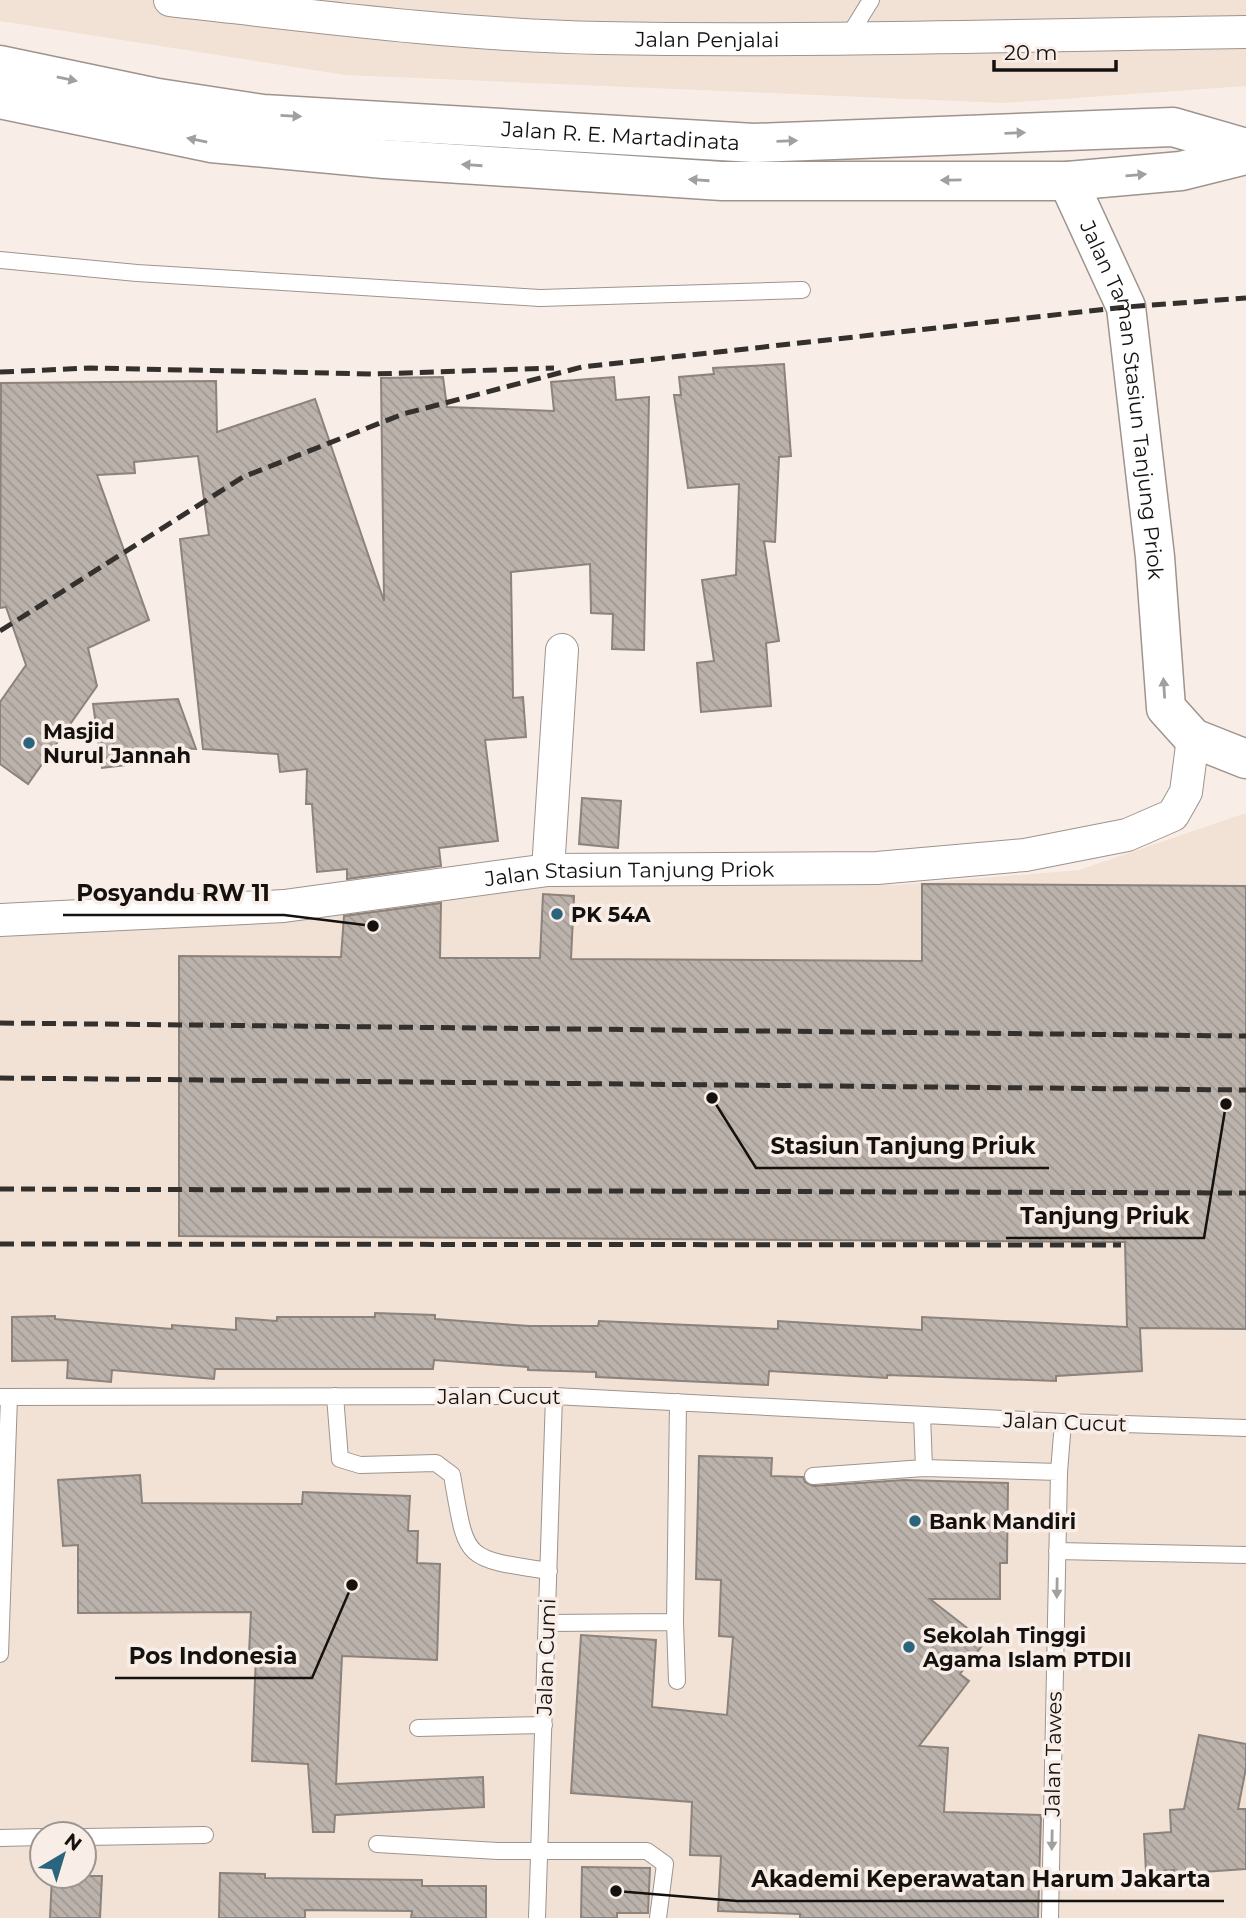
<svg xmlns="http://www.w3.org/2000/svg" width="1246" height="1918" font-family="Montserrat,sans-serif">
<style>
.built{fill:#f2e2d5;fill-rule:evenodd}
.building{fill:url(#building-back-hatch);stroke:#8c837c;stroke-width:2}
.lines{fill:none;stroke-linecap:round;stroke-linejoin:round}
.service-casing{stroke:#9d948d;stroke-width:18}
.minor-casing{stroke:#9d948d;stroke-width:34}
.trunk-casing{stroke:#9d948d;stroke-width:41}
.service{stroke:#fff;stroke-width:16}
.minor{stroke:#fff;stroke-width:32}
.trunk{stroke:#fff;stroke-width:38}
.rail{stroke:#34302d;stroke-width:5;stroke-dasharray:14 7;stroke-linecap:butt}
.oneway{fill:#a1a09f}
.poi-dot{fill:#2a657d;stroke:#f9eee7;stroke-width:2.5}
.labels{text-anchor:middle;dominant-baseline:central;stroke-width:7;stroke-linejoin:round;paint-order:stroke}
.street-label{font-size:21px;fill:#14110f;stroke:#f9eee7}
.poi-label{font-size:21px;font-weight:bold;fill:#14110f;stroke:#f9eee7;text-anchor:start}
.leader{fill:none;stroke:#14110f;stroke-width:2.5}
.callout-dot{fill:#14110f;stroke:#f9eee7;stroke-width:2.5}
.callout-label{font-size:23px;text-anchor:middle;font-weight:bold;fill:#14110f;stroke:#f9eee7;stroke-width:7;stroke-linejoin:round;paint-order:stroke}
</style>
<defs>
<pattern id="building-back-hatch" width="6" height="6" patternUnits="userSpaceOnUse" patternTransform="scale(1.75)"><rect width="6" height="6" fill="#bbb2ab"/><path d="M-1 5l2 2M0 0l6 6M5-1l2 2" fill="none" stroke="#a09892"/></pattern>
</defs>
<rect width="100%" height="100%" fill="#f9eee7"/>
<path class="built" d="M 0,0 L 1246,0 L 1246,86 L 1004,103 L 345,75 L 0,21 Z
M 1246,813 L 1246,1918 L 0,1918 L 0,927 L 533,881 L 895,885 L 1079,870 ZM 42,1834 L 84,1834 L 84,1876 L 42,1876 Z"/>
<path class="building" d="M 784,364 L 791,456 L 779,457 L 775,542 L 764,541 L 779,641 L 766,643 L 771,706 L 701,712 L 697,663 L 714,661 L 702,580 L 736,575 L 739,484 L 688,488 L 674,395 L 681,395 L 679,377 L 714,374 L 713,368 Z
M 443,377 L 447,407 L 554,411 L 551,382 L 614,377 L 616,400 L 649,397 L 644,650 L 612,649 L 613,614 L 591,613 L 590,564 L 511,572 L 513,698 L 523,697 L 526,737 L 485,740 L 498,841 L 439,848 L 441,866 L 347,879 L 347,869 L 317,872 L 312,804 L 306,804 L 307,769 L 280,772 L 278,754 L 203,749 L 180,539 L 209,535 L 198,456 L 134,462 L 135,473 L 97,475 L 149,620 L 88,648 L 97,686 L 28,784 L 0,764 L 0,702 L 26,665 L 6,607 L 0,608 L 1,383 L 216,381 L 217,432 L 315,399 L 384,601 L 381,378 Z
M 178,699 L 196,749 L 176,748 L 177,759 L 102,768 L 93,704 Z
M 582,798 L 621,801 L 618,848 L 579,844 Z
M 922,884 L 1246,886 L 1246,1329 L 1140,1328 L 1142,1371 L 1056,1376 L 1056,1381 L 887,1375 L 887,1378 L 769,1371 L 768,1385 L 596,1377 L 596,1372 L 528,1370 L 528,1367 L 434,1360 L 433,1369 L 215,1369 L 214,1379 L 112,1370 L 111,1382 L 67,1378 L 68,1360 L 12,1361 L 12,1317 L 55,1316 L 55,1319 L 172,1329 L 172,1325 L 236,1330 L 236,1318 L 277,1321 L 277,1317 L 375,1317 L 375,1313 L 435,1315 L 435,1319 L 529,1326 L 598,1326 L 599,1321 L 778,1329 L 778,1321 L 922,1330 L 922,1317 L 1127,1327 L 1125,1242 L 179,1236 L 179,956 L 341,957 L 344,916 L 441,903 L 440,958 L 540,958 L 543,894 L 574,896 L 571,959 L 922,961 Z
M 699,1456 L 772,1458 L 771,1476 L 803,1477 L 805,1482 L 813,1486 L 904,1480 L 1008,1483 L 1007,1563 L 1000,1563 L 1000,1599 L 930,1599 L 985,1642 L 960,1674 L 969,1681 L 919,1746 L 948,1748 L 944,1812 L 1041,1815 L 1038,1918 L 800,1918 L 800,1914 L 718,1911 L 721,1856 L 690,1855 L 692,1802 L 571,1793 L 581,1635 L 656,1640 L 652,1707 L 727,1715 L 733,1637 L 719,1636 L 721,1580 L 696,1579 Z
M 140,1475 L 142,1503 L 302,1504 L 303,1492 L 410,1496 L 408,1531 L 418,1531 L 417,1563 L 440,1564 L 437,1660 L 342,1656 L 336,1784 L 483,1777 L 484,1807 L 335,1815 L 334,1832 L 313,1832 L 308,1764 L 252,1761 L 256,1653 L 249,1653 L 251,1612 L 78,1613 L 78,1545 L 63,1546 L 58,1480 Z
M 1199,1735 L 1246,1744 L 1246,1768 L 1238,1809 L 1246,1809 L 1246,1869 L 1174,1874 L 1174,1870 L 1146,1872 L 1144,1834 L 1171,1832 L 1170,1810 L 1184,1809 Z
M 582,1867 L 650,1868 L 648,1913 L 617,1913 L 617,1918 L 581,1918 Z
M 220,1873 L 265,1874 L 265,1878 L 422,1880 L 422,1886 L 486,1886 L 486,1918 L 411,1918 L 412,1911 L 305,1910 L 305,1918 L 219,1918 Z
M 52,1876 L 102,1876 L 100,1918 L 50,1918 Z"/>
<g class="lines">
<g class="service-casing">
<path id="service" d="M 847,39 L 871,0
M 0,260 L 137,273 L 540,298 L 802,290
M 335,1396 L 340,1459 L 360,1465 L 436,1463 L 452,1475 C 467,1560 461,1558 549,1571
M 0,1397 L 554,1396 L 1063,1422 L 1246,1428
M 922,1415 L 924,1468
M 813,1476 L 924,1468 L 1059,1472
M 1057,1551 L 1246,1555
M 547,1623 L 675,1622
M 0,1654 L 9,1397
M 677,1681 L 675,1622 L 678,1402
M 418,1728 L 544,1725
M 84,1837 L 205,1835
M 0,1838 L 42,1837
M 377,1844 L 498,1851 L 647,1851 L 665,1864 L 658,1918
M 537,1918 L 554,1396
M 1050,1918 L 1059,1472 L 1063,1422"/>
</g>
<g class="minor-casing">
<g id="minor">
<path id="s1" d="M 170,0 C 313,16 457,35 601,38 C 816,42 1031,35 1246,32"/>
<path d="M 548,870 L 562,650"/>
<path id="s2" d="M 0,920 L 284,906 L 548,870 L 877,868 L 1025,855 L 1127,835 L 1173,815 L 1186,792 L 1193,738"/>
</g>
</g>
<g class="trunk-casing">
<g id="trunk">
<path id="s3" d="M 0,65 L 158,98 L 263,114 L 754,143 L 1173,127 L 1246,148"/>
<path d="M 0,99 L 211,143 L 384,159 L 722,181 L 1068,181 L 1181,171 L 1246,155"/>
<path id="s4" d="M 1068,181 L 1126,307 L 1155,557 L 1166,708 L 1193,738 L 1246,759"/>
</g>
</g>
<use href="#service" class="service"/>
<use href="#minor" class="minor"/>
<use href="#trunk" class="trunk"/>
<path class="rail" d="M 0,372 L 91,368 L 374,374 L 554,368
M 0,631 L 243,477 L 403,414 L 582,367 L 1126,307 L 1246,298
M 0,1023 L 1246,1036
M 0,1078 L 1246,1090
M 0,1189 L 1246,1193
M 0,1244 L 1121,1245"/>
</g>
<defs><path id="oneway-solid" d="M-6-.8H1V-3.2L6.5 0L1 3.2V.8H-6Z" transform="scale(1.75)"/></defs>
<g class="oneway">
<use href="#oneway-solid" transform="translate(67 79) rotate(12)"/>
<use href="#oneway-solid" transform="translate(291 116) rotate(3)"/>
<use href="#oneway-solid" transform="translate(1015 133) rotate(-2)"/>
<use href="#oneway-solid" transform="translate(197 140) rotate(-168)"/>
<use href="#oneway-solid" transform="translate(787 141) rotate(-2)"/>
<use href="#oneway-solid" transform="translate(472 165) rotate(-176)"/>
<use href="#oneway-solid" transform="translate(1136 175) rotate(-5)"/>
<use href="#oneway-solid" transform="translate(699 180) rotate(-176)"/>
<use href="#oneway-solid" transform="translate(951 180) rotate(179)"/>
<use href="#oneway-solid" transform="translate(1164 688) rotate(-94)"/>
<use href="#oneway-solid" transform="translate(1057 1588) rotate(91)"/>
<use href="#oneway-solid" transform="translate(1052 1840) rotate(91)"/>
</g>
<g class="poi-dot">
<circle cx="29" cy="743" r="7"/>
<circle cx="557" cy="914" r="7"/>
<circle cx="915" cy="1521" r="7"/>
<circle cx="909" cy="1647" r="7"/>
</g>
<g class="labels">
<g class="street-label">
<text stroke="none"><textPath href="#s1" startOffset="539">Jalan Penjalai</textPath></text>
<text stroke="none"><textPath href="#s3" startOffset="626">Jalan R. E. Martadinata</textPath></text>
<text stroke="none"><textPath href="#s4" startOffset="229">Jalan Taman Stasiun Tanjung Priok</textPath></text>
<text stroke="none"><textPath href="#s2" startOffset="632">Jalan Stasiun Tanjung Priok</textPath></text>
<text x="499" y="1396">Jalan Cucut</text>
<text transform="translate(1065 1422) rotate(2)">Jalan Cucut</text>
<text transform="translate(546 1657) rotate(-88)">Jalan Cumi</text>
<text transform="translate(1053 1754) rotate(-89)">Jalan Tawes</text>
</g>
<g class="poi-label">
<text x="43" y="731">Masjid<tspan x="43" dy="24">Nurul Jannah</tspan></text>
<text x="571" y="914">PK 54A</text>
<text x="929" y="1521">Bank Mandiri</text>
<text x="923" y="1635">Sekolah Tinggi<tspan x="923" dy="24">Agama Islam PTDII</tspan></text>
</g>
</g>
<path class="leader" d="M373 926L284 915H63M712 1098L756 1168H1049M1226 1104L1204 1238H1006M352 1585L312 1678H115M616 1891L737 1901H1224"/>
<g class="callout-dot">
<circle cx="373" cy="926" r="7"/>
<circle cx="712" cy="1098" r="7"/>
<circle cx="1226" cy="1104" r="7"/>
<circle cx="352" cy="1585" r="7"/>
<circle cx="616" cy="1891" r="7"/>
</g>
<g class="callout-label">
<text x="173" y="901">Posyandu RW 11</text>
<text x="903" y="1154">Stasiun Tanjung Priuk</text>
<text x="1105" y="1224">Tanjung Priuk</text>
<text x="213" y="1664">Pos Indonesia</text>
<text x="981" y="1887">Akademi Keperawatan Harum Jakarta</text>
</g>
<g transform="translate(63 1855) rotate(38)"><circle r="33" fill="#f9eee7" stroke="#9d9691" stroke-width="2"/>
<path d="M0-5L12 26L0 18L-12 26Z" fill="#2a657d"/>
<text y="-10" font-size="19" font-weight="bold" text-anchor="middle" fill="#14110f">N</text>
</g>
<path d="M994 60v10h122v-10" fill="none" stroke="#14110f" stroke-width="3.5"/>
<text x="1004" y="60" font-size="21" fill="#14110f" stroke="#f9eee7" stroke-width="5" paint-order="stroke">20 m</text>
</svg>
